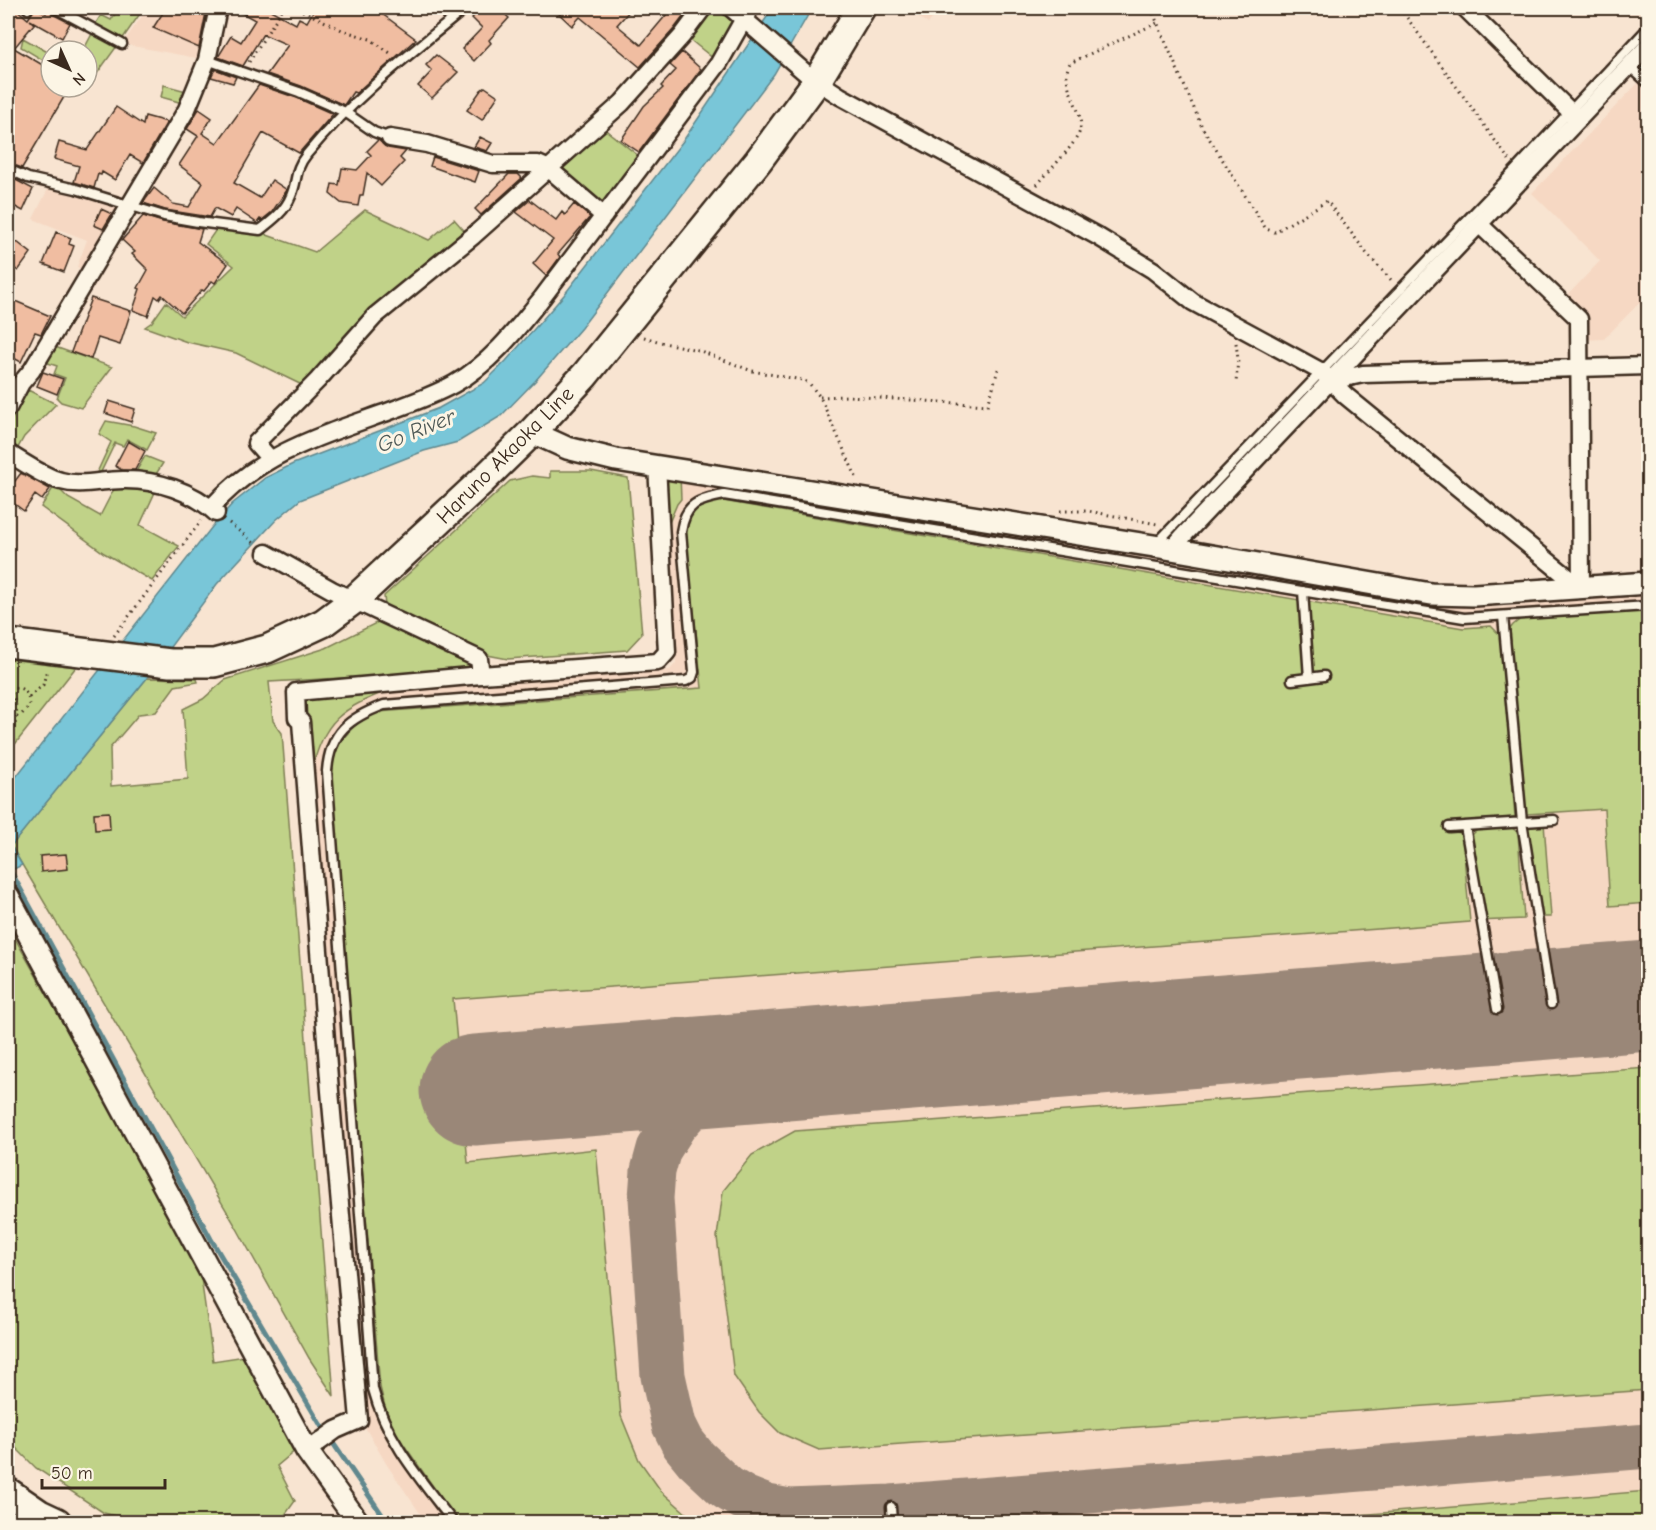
<svg xmlns="http://www.w3.org/2000/svg" width="1656" height="1530" font-family="'Comic Neue',sans-serif">
<style>
.built{fill:#f6d8c3}
.green{fill:#c0d288;stroke:#7e7e53;stroke-width:1.5}
.water{fill:#79c6d8;stroke:#60888e;stroke-width:1.5}
.lines{fill:none;stroke-linecap:round;stroke-linejoin:round}
.stream{stroke:#60888e;stroke-width:5}
.taxiway{stroke:#9a8778;stroke-width:45}
.runway{stroke:#9a8778;stroke-width:111}
.building{fill:#f0bda1;stroke:#3b2a1e;stroke-width:1.5}
.service-casing{stroke:#3b2a1e;stroke-width:13}
.minor-casing{stroke:#3b2a1e;stroke-width:21}
.tertiary-casing{stroke:#3b2a1e;stroke-width:26}
.primary-casing{stroke:#3b2a1e;stroke-width:32}
.path{stroke:#3b2a1e;stroke-width:3;stroke-dasharray:1.5 4.5;stroke-linecap:butt}
.service{stroke:#fcf5e5;stroke-width:8}
.minor{stroke:#fcf5e5;stroke-width:16}
.tertiary{stroke:#fcf5e5;stroke-width:21}
.primary{stroke:#fcf5e5;stroke-width:27}
.labels{text-anchor:middle;dominant-baseline:central;stroke-width:6;stroke-linejoin:round;paint-order:stroke}
.street-label{font-size:21px;fill:#3b2a1e;stroke:#fcf5e5}
.water-label{font-size:22px;font-style:italic;fill:#4e5956;stroke:#fcf5e5}
</style>
<rect width="100%" height="100%" fill="#f8e4d1"/>
<filter id="ink" filterUnits="userSpaceOnUse"><feTurbulence type="fractalNoise" baseFrequency=".0167" numOctaves="2"/><feDisplacementMap in="SourceGraphic" scale="12" xChannelSelector="R" yChannelSelector="G"/><feConvolveMatrix kernelMatrix="1 2 1 2 8 2 1 2 1" color-interpolation-filters="sRGB"/></filter>
<g filter="url(#ink)">
<path class="built" d="M 148,8 L 217,8 L 207,60 L 122,44 Z
M 906,8 L 940,8 L 928,24 Z
M 1641,80 L 1648,87 L 1648,294 L 1604,339 L 1582,340 L 1563,300 L 1600,261 L 1532,193 Z
M 48,189 L 130,205 L 89,273 L 77,267 L 87,240 L 33,219 Z
M 670,473 L 1461,607 L 1500,607 L 1648,595 L 1648,1522 L 426,1522 L 387,1465 L 366,1429 L 304,696 L 670,670 L 676,663 L 663,479 Z"/>
<path class="green" d="M 119,8 L 144,8 L 121,41 L 96,28 L 96,23 L 101,15 L 111,20 Z
M 703,8 L 731,8 L 743,19 L 719,63 L 683,34 Z
M 93,32 L 117,46 L 88,86 L 87,51 L 83,51 Z
M 23,38 L 51,54 L 51,65 L 21,47 Z
M 164,85 L 190,92 L 186,104 L 161,97 Z
M 598,124 L 645,161 L 604,216 L 549,169 Z
M 365,210 L 429,240 L 454,219 L 469,236 L 306,387 L 236,353 L 187,342 L 145,327 L 152,322 L 166,302 L 182,316 L 234,266 L 206,244 L 220,224 L 260,230 L 267,235 L 315,252 Z
M 55,347 L 112,367 L 81,408 L 61,402 L 57,398 L 65,378 L 54,374 L 57,366 L 45,362 Z
M 28,390 L 56,404 L 24,437 L 15,453 L 8,450 L 8,426 Z
M 106,421 L 134,426 L 156,433 L 147,450 L 127,439 L 123,446 L 115,443 L 99,476 L 95,477 L 111,442 L 99,434 Z
M 145,456 L 163,463 L 153,479 L 134,475 Z
M 550,471 L 591,471 L 628,478 L 642,634 L 627,650 L 508,659 L 482,654 L 385,606 L 384,596 L 510,481 L 532,476 L 550,478 Z
M 680,475 L 681,499 L 677,504 L 666,530 L 663,479 Z
M 55,485 L 68,498 L 100,516 L 116,485 L 156,490 L 140,525 L 179,546 L 152,581 L 104,553 L 41,507 Z
M 723,501 L 1463,628 L 1491,626 L 1501,636 L 1515,817 L 1446,823 L 1447,831 L 1462,833 L 1470,922 L 453,999 L 468,1163 L 596,1149 L 621,1416 L 639,1460 L 661,1491 L 696,1522 L 458,1522 L 397,1435 L 388,1419 L 380,1387 L 330,779 C 332,748 348,725 377,712 L 702,688 L 685,531 C 689,506 699,502 723,501 Z
M 1648,608 L 1648,903 L 1610,906 L 1604,809 L 1527,814 L 1524,812 L 1510,629 L 1513,625 L 1522,618 Z
M 378,622 L 402,629 L 470,659 L 470,671 L 269,682 L 273,721 L 282,733 L 334,1396 L 309,1358 L 235,1225 L 11,846 L 147,678 L 197,679 L 198,682 L 175,686 L 156,712 L 139,714 L 110,748 L 111,786 L 188,779 L 183,709 L 203,699 L 225,680 L 326,648 Z
M 8,659 L 76,667 L 8,753 Z
M 392,689 C 342,708 322,720 311,775 L 304,696 Z
M 1544,823 L 1551,917 L 1535,917 L 1527,830 L 1532,824 Z
M 1510,826 L 1518,833 L 1524,919 L 1477,921 L 1471,836 L 1478,829 Z
M 8,926 L 199,1264 L 213,1361 L 245,1356 L 297,1449 L 277,1466 L 295,1501 L 280,1522 L 139,1522 L 104,1513 L 36,1468 L 8,1440 Z
M 1648,1068 L 1648,1390 L 819,1450 L 780,1433 L 759,1412 L 734,1376 L 717,1237 L 723,1191 L 752,1155 L 795,1131 Z
M 1648,1491 L 1648,1522 L 1273,1522 Z"/>
<path class="water" d="M 773,8 L 812,8 L 774,74 L 581,328 L 536,380 L 501,416 L 458,442 L 424,451 L 300,500 L 276,520 L 217,584 L 147,678 L 11,846 L 22,865 L 8,872 L 8,787 L 212,527 L 232,504 L 265,478 L 293,464 L 439,408 L 484,383 L 506,361 L 564,295 L 683,141 Z"/>
<g class="lines">
<path class="stream" d="M 1638,65 L 1648,75
M 1179,528 L 1230,475
M 1167,540 L 1174,533
M 8,866 L 211,1239 L 320,1424 L 387,1522"/>
<path class="taxiway" d="M 775,1066 L 753,1065 L 735,1075 L 695,1102 L 675,1124 L 659,1149 L 653,1171 L 651,1198 L 663,1376 L 674,1425 L 683,1443 L 696,1459 L 727,1488 L 744,1498 L 767,1507 L 789,1511 L 891,1507 L 1648,1446"/>
<path class="runway" d="M 475,1090 L 1648,996"/>
</g>
<path class="building" d="M 8,8 L 15,8 L 28,19 L 35,8 L 46,13 L 49,9 L 52,14 L 70,23 L 62,38 L 30,20 L 34,24 L 14,48 L 51,70 L 51,87 L 70,87 L 22,168 L 8,163 Z
M 166,8 L 207,8 L 199,48 L 153,28 Z
M 233,8 L 267,8 L 296,24 L 299,18 L 307,22 L 315,8 L 374,8 L 416,39 L 356,93 L 353,92 L 344,105 L 301,86 L 267,74 L 288,45 L 263,34 L 243,66 L 218,57 L 231,36 L 241,42 L 255,20 Z
M 481,8 L 498,8 L 509,18 L 489,40 L 491,43 L 474,61 L 462,49 L 482,28 L 472,18 Z
M 553,8 L 632,8 L 617,25 L 641,45 L 672,8 L 690,8 L 674,29 L 640,67 L 580,17 L 572,26 Z
M 682,52 L 701,69 L 639,152 L 621,140 L 644,106 L 663,88 L 661,86 L 676,70 L 670,65 Z
M 436,55 L 458,72 L 432,98 L 418,86 L 432,71 L 426,65 Z
M 215,69 L 236,77 L 233,83 L 211,77 Z
M 259,85 L 297,98 L 333,114 L 299,153 L 263,133 L 234,183 L 260,198 L 272,180 L 287,190 L 272,212 L 262,220 L 260,219 L 257,223 L 236,209 L 231,217 L 215,208 L 210,217 L 165,210 L 143,203 L 154,188 L 173,204 L 189,207 L 203,183 L 179,165 L 198,136 L 187,129 L 197,112 L 199,109 L 212,118 L 202,133 L 217,143 Z
M 485,87 L 498,96 L 482,120 L 467,110 L 481,90 Z
M 116,107 L 143,125 L 145,116 L 167,122 L 143,163 L 130,155 L 115,180 L 102,172 L 101,175 L 98,174 L 94,188 L 74,182 L 79,166 L 54,159 L 59,142 L 87,150 Z
M 480,137 L 492,143 L 487,151 L 474,147 Z
M 378,140 L 388,148 L 406,151 L 400,158 L 404,162 L 381,186 L 367,173 L 363,195 L 360,195 L 358,206 L 341,203 L 330,194 L 332,184 L 339,185 L 342,168 L 357,170 L 371,155 L 367,151 Z
M 433,157 L 479,171 L 475,182 L 430,166 Z
M 509,174 L 518,174 L 522,178 L 481,215 L 475,209 Z
M 8,176 L 33,189 L 23,211 L 8,203 Z
M 530,200 L 556,220 L 562,212 L 565,215 L 574,204 L 590,217 L 558,254 L 560,257 L 546,276 L 533,264 L 553,240 L 516,212 Z
M 101,209 L 112,214 L 103,229 L 94,225 Z
M 143,216 L 163,222 L 202,229 L 198,242 L 228,264 L 215,283 L 212,281 L 204,291 L 202,290 L 182,313 L 162,295 L 159,299 L 155,296 L 148,316 L 133,310 L 140,289 L 138,288 L 148,270 L 132,254 L 135,252 L 122,240 Z
M 56,232 L 71,238 L 69,244 L 74,246 L 64,272 L 43,264 Z
M 17,242 L 31,253 L 18,271 L 8,263 L 8,254 Z
M 8,298 L 50,316 L 41,334 L 35,332 L 21,362 L 8,355 Z
M 91,298 L 131,311 L 120,345 L 98,338 L 91,359 L 71,352 Z
M 43,372 L 63,379 L 57,394 L 37,386 Z
M 109,401 L 135,409 L 131,422 L 105,413 Z
M 128,441 L 145,451 L 135,470 L 122,470 L 115,466 Z
M 21,473 L 50,489 L 42,500 L 35,495 L 24,511 L 8,499 L 8,476 L 15,481 Z
M 109,812 L 110,829 L 95,830 L 94,813 Z
M 66,854 L 68,869 L 41,872 L 40,856 Z"/>
<g class="lines">
<g class="service-casing">
<path id="service" d="M 27,8 L 28,9
M 55,8 L 122,44
M 207,60 L 299,92 L 345,112 L 374,132 L 390,138
M 1629,66 L 1648,83
M 8,169 L 28,178 L 76,189 L 164,216 L 198,222 L 260,230 C 273,220 285,211 291,196 C 298,180 294,170 307,154 C 353,98 411,53 466,8
M 1156,544 L 1516,169 L 1648,28
M 1303,591 L 1309,678
M 1503,616 L 1522,822 L 1551,1004
M 1292,680 L 1324,676
M 1465,826 L 1497,1009
M 1449,827 L 1554,820
M 891,1507 L 892,1522
M 453,1522 C 421,1480 387,1442 373,1389 L 327,771 C 330,732 349,718 384,705 L 686,681 L 692,678 L 694,672 L 681,532 C 685,503 698,500 724,495 L 1464,618 L 1648,606"/>
</g>
<g class="minor-casing">
<path id="minor" d="M 731,8 L 808,75 L 840,96 L 1097,236 L 1153,270 L 1193,302 L 1322,372 L 1346,396 L 1581,588
M 1465,8 L 1578,119
M 390,138 L 427,144 L 493,164 L 538,164 L 549,169 L 604,216
M 1479,224 L 1579,319 L 1581,588
M 1331,381 L 1363,374 L 1648,366
M 8,408 L 21,383 L 32,370 L 187,109 L 207,60 L 218,8
M 8,453 C 23,462 44,477 61,481 C 82,487 104,479 126,480 C 157,480 192,491 216,513
M 270,459 L 256,443 L 318,380 L 375,316 L 473,236 L 622,103 L 682,36 L 703,8
M 211,508 C 259,453 323,435 390,411 C 412,403 434,395 454,384 C 490,364 517,329 542,298 L 719,63 L 750,8
M 1176,550 L 1177,543 L 1184,535 L 1648,46
M 266,553 L 332,590 L 479,659 L 481,675
M 307,1451 L 336,1430 L 359,1420 L 330,1091 L 301,722 L 297,718 L 296,692 L 481,675 L 658,662 L 667,652 L 657,465"/>
</g>
<g class="tertiary-casing">
<path id="tertiary" d="M 532,432 L 567,448 L 616,460 L 1154,546 L 1431,594 L 1474,595 L 1648,583
M 8,896 L 307,1451 L 358,1522"/>
</g>
<g class="primary-casing">
<path id="primary" d="M 8,643 L 170,663 L 214,663 L 267,649 L 323,623 L 354,600 L 483,480 L 532,432 L 585,375 L 758,161 L 817,81 L 861,8
M 8,1492 L 40,1514 L 57,1522"/>
</g>
<path class="path" d="M 297,8 L 342,30 L 370,39 L 393,55
M 1151,8 L 1202,127 L 1266,229 L 1275,232 L 1327,201 L 1368,255 L 1393,282
M 1400,8 L 1509,160
M 249,62 L 283,8
M 1037,185 C 1046,174 1078,142 1080,130 C 1085,109 1058,85 1070,63 L 1157,23
M 644,337 L 664,343 L 698,350 L 752,371 L 802,380 L 809,383 L 820,397 L 858,481
M 1236,343 L 1238,359 L 1236,383
M 820,397 L 848,396 L 988,405 L 999,366
M 1060,511 L 1088,511 L 1157,524
M 229,523 L 254,543
M 114,636 L 201,521
M 8,688 C 20,705 19,722 8,739
M 9,690 C 22,684 28,692 30,705 L 22,714 L 17,716
M 29,697 L 43,685 L 47,669"/>
<use href="#service" class="service"/>
<use href="#minor" class="minor"/>
<use href="#tertiary" class="tertiary"/>
<use href="#primary" class="primary"/>
</g>
</g>
<g class="labels">
<g class="street-label">
<text transform="translate(505 455) rotate(-45)">Haruno Akaoka Line</text>
</g>
<g class="water-label">
<text transform="translate(416 431) rotate(-22)">Go River</text>
</g>
</g>
<rect width="1656" height="1530" fill="none" stroke="#fcf5e5" stroke-width="30"/>
<rect x="15" y="15" width="1626" height="1500" fill="none" stroke="#3b2a1e" stroke-width="2" filter="url(#ink)"/>
<g transform="translate(69 69) rotate(135)"><circle r="28" fill="#fcf5e5" stroke="#afa495" stroke-width="1.5"/>
<path d="M0-4.5L10 22L0 15L-10 22Z" fill="#3b2a1e"/>
<text y="-9" font-size="16" font-weight="bold" text-anchor="middle" fill="#3b2a1e">N</text>
</g>
<path d="M42 1479v9h123v-9" fill="none" stroke="#3b2a1e" stroke-width="3"/>
<text x="51" y="1479" font-size="18" fill="#3b2a1e" stroke="#fcf5e5" stroke-width="4.5" paint-order="stroke">50 m</text>
</svg>
